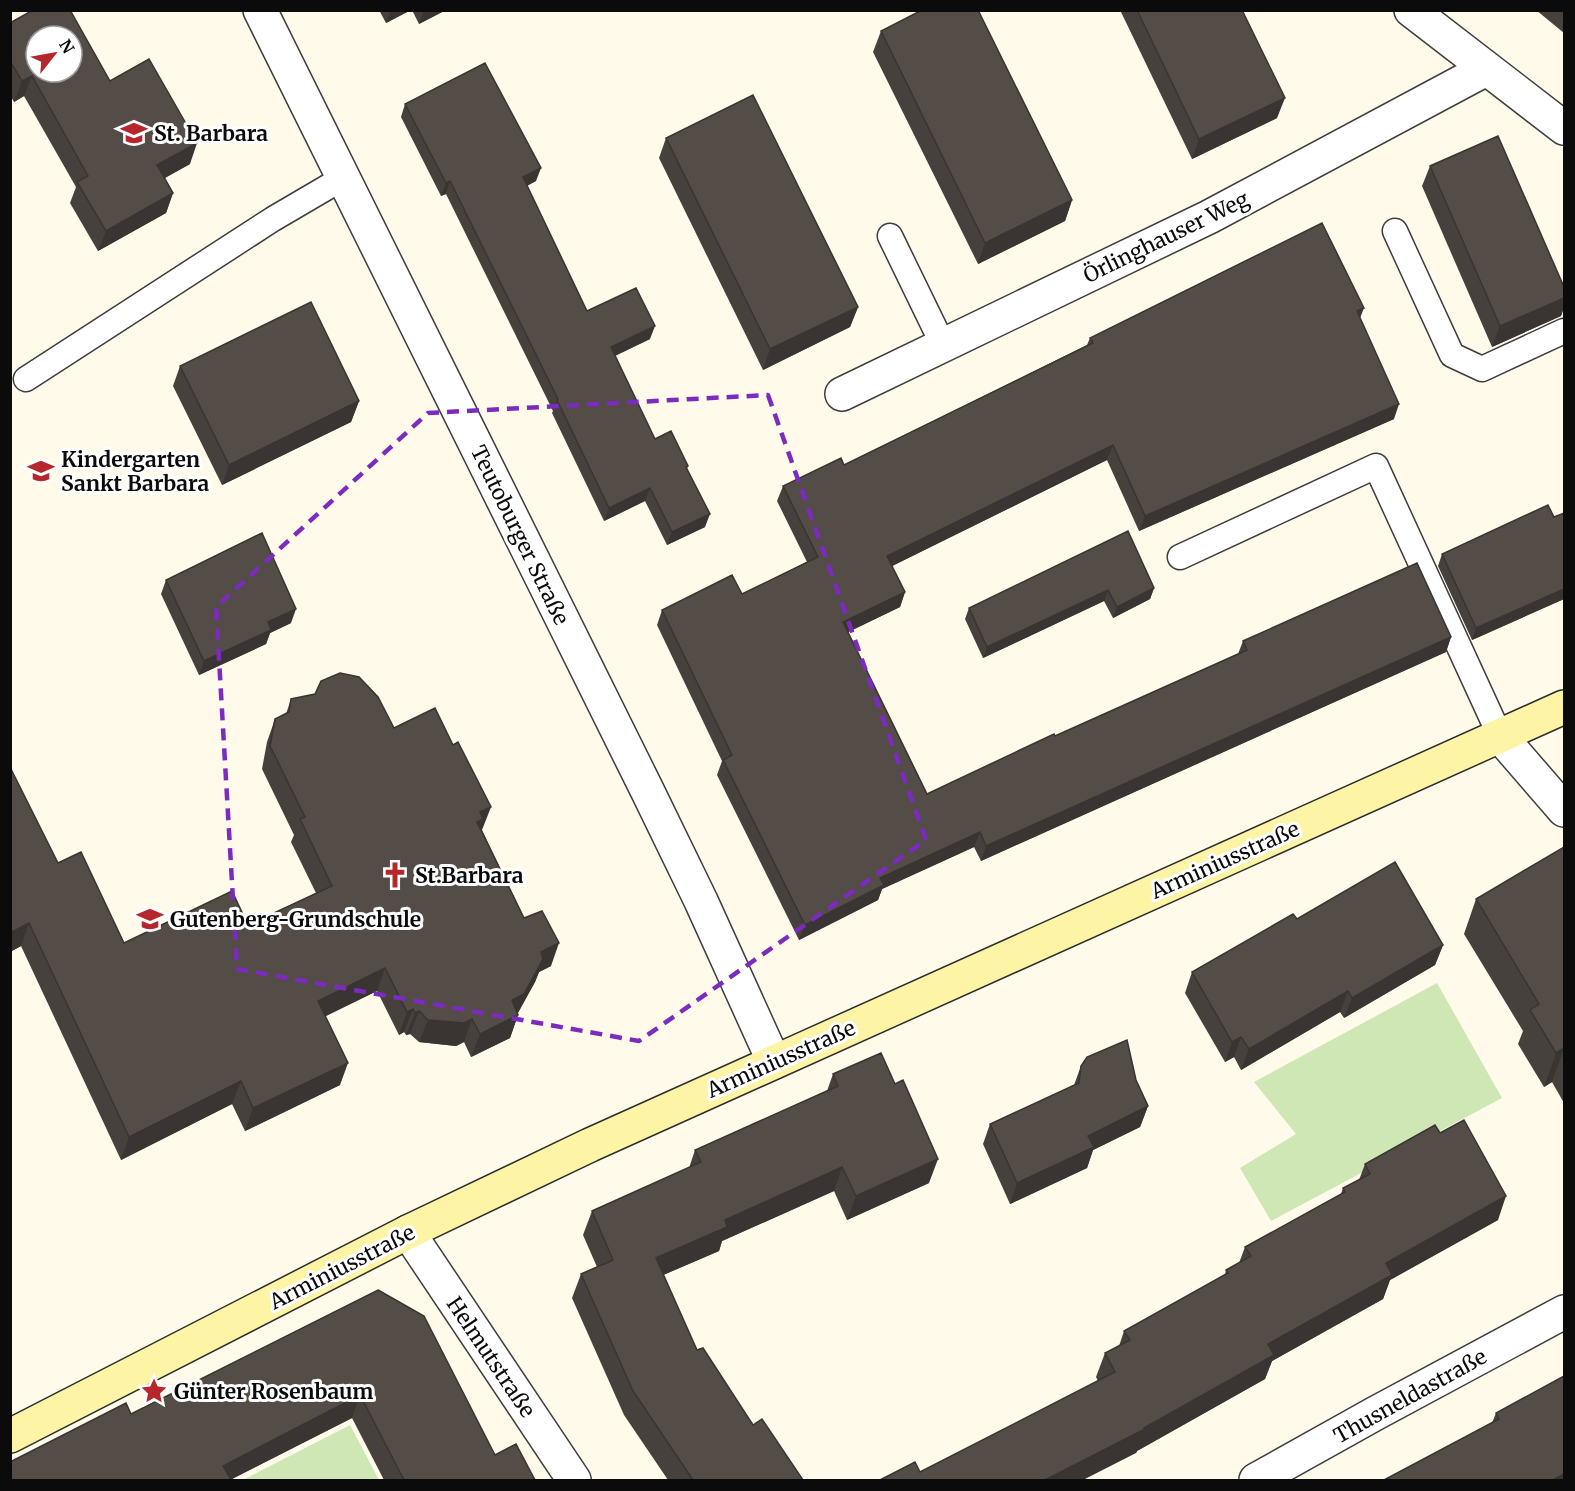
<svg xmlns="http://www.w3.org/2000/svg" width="1575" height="1491" font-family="Merriweather,serif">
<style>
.park{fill:#cee7b4}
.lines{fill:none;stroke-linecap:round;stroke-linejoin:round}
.lane-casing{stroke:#3e3e3e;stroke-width:27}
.street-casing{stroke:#3e3e3e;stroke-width:36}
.secondary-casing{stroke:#2d2d2d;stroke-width:36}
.lane{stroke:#fff;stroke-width:24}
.street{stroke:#fff;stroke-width:33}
.secondary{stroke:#fdf4a5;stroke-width:33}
.wall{fill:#47413d}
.shaded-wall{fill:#3a3532}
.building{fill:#534c47;stroke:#3a3532;stroke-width:1.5;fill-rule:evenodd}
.marked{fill:none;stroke:#7b2cbf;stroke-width:4.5;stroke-dasharray:12 8;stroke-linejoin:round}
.labels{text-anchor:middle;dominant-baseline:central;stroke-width:6;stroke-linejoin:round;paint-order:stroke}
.poi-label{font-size:21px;font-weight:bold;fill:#0b0b0b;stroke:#fff;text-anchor:start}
.street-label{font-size:21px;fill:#0b0b0b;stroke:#fff}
</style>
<rect width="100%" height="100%" fill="#fffae9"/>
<path class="park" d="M 1437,983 L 1502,1098 L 1271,1221 L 1240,1168 L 1296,1134 L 1254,1082 Z
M 350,1425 L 379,1480 L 243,1480 Z"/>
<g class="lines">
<g class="lane-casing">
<path id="lane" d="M 1395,231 L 1452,355 L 1482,369 L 1564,331
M 890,236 L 943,345
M 26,379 L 273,219 L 343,178
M 1180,557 L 1376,466 L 1500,736"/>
</g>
<g class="street-casing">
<path id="street" d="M 260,10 L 648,792 L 701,901 L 774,1062
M 1411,10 L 1564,128
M 842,394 L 1209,217 L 1486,69
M 1500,736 L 1564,810
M 408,1232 L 574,1480
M 1256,1480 L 1376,1413 L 1564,1312"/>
</g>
<g class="secondary-casing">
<path id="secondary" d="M 10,1436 L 408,1232 L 590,1145 L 1564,707"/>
</g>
<use href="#lane" class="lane"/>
<use href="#street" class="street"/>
<use href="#secondary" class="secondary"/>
</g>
<path class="wall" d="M 379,10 L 411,10 L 386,23 Z
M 412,10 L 446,10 L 419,24 Z
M 1120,10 L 1242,10 L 1277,118 L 1192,159 Z
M 1536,10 L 1564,10 L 1564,33 Z
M 10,23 L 110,81 L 190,164 L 165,178 L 173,193 L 166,213 L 98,251 L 70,203 L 76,187 L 24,96 L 14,102 L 10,95 Z
M 881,31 L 1072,200 L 1065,221 L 978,264 L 873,52 Z
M 405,104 L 536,181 L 527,186 L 587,311 L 650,339 L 615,356 L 655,439 L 688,466 L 687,469 L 705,527 L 667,545 L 645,501 L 604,521 L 552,413 L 553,411 L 446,194 L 441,196 L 401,117 Z
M 666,138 L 858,307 L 850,327 L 763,370 L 659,158 Z
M 1430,166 L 1564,287 L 1564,307 L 1561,316 L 1492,347 L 1422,186 Z
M 1360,318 L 1394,419 L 1139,531 L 1107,460 L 892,566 L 905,592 L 900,607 L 848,632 L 927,794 L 1238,654 L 1243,641 L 1451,637 L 1446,652 L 981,861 L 974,847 L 882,889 L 878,900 L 799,940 L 717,775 L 722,761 L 657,625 L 662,610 L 742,594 L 807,562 L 777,501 L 783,486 L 844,465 L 1087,345 L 1090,338 Z
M 180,366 L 359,401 L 351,422 L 222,485 L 173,386 Z
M 1564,513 L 1564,599 L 1472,640 L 1438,566 L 1442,554 L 1554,517 Z
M 1128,531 L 1154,588 L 1150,599 L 1113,618 L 1104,601 L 983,658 L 965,619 L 969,608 Z
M 166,580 L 291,623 L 270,633 L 266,644 L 199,675 L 161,594 Z
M 291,699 L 394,728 L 482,830 L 524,918 L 551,966 L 539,972 L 535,982 L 518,1013 L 518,1015 L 510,1038 L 471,1057 L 464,1042 L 456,1046 L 419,1042 L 410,1034 L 406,1035 L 404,1032 L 399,1035 L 377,991 L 325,1016 L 340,1085 L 245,1131 L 232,1104 L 121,1160 L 21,946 L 10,952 L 58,863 L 124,943 L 248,925 L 316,893 L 291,842 L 294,835 L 262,769 L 267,742 L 275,719 L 286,714 Z
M 1564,847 L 1564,1103 L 1552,1082 L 1544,1087 L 1518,1044 L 1523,1031 L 1464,934 L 1476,899 Z
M 1297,919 L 1443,945 L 1435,965 L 1344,1018 L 1340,1012 L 1241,1070 L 1234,1057 L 1225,1062 L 1185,993 L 1192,972 Z
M 1081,1066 L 1136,1080 L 1148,1106 L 1140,1127 L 1093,1150 L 1087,1168 L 1010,1204 L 983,1144 L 990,1124 L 1074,1085 Z
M 833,1074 L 929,1183 L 847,1220 L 834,1191 L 722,1241 L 719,1251 L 663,1275 L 697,1350 L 753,1425 L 803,1480 L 668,1480 L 624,1415 L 572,1298 L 581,1274 L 597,1267 L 583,1235 L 592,1211 L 689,1168 L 695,1150 L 827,1091 Z
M 1365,1164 L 1498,1220 L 1390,1280 L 1383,1299 L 1272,1361 L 1265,1379 L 1137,1451 L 1136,1453 L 920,1472 L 1098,1381 L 1096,1377 L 1105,1353 L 1119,1346 L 1124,1331 L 1225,1275 L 1226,1270 L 1239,1263 L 1245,1247 L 1341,1194 L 1343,1188 L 1359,1180 Z
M 378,1290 L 495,1455 L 535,1480 L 384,1480 L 352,1418 L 230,1480 L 131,1414 Z
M 1496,1413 L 1564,1480 L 1492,1423 Z"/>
<path class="shaded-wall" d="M 391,10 L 411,10 L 386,23 Z
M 424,10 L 446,10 L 419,24 Z
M 32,76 L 24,96 L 14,102 L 22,81 Z
M 1285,98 L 1277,118 L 1192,159 L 1199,139 Z
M 197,143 L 190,164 L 150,186 L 157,165 Z
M 541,168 L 536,181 L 518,190 L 523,177 Z
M 450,181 L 446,194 L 441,196 L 446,183 Z
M 173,193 L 166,213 L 98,251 L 106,231 Z
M 1072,200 L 1065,221 L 978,264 L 985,243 Z
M 1564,298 L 1564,307 L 1561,316 L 1492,347 L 1500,326 Z
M 858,307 L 850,327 L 763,370 L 770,349 Z
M 1364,308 L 1358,323 L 1357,311 Z
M 655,326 L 650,339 L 606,360 L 611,347 Z
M 359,401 L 351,422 L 222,485 L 229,465 Z
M 1399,404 L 1394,419 L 1139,531 L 1145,516 Z
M 1113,445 L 1107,460 L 882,571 L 887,556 Z
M 650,488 L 645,501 L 604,521 L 609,508 Z
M 710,514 L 705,527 L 667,545 L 672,532 Z
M 1154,588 L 1150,599 L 1113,618 L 1117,607 Z
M 1564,589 L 1564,599 L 1472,640 L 1476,628 Z
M 1108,590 L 1104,601 L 983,658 L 987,647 Z
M 905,592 L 900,607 L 838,637 L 843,622 Z
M 296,609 L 291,623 L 270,633 L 266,644 L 199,675 L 204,661 L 268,622 Z
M 1451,637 L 1446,652 L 981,861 L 986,846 Z
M 491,807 L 482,830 L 473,835 L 480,812 Z
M 980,832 L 974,847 L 882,889 L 878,900 L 799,940 L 805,925 L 880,878 Z
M 29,923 L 21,946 L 10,952 L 10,933 Z
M 559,943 L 551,966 L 539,972 L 535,982 L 516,1016 L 518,1015 L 510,1038 L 471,1057 L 480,1034 L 512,1000 L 541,952 Z
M 1443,945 L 1435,965 L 1344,1018 L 1352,998 Z
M 385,968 L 377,991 L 310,1024 L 318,1001 Z
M 1348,991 L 1340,1012 L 1241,1070 L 1249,1049 Z
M 413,1009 L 404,1032 L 399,1035 L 407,1012 Z
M 419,1011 L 410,1034 L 406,1035 L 415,1013 Z
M 472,1019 L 464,1042 L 456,1046 L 419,1042 L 428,1020 Z
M 1241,1037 L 1234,1057 L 1225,1062 L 1232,1042 Z
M 1564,1048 L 1552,1082 L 1544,1087 L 1556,1053 Z
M 348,1063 L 340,1085 L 245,1131 L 253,1108 Z
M 241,1081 L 232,1104 L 121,1160 L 129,1137 Z
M 1148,1106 L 1140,1127 L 1093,1150 L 1087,1168 L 1010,1204 L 1017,1183 L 1088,1136 Z
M 938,1159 L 929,1183 L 847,1220 L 856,1196 Z
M 842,1167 L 834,1191 L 722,1241 L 719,1251 L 647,1282 L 656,1258 L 725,1220 Z
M 1506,1196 L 1498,1220 L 1390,1280 L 1383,1299 L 1272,1361 L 1265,1379 L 1137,1451 L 1136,1453 L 1083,1480 L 1045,1480 L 1144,1428 L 1386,1263 Z
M 360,1395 L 352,1418 L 230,1480 L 223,1466 Z
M 1564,1474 L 1564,1480 L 1553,1480 Z"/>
<path class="building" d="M 33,10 L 70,10 L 110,81 L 149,59 L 197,143 L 157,165 L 173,193 L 106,231 L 77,182 L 88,176 L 32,76 L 22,81 L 10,61 L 10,23 ZM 36,36 L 72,36 L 72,72 L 36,72 Z
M 922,10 L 978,10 L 1072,200 L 985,243 L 881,31 Z
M 1137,10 L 1242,10 L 1285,98 L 1199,139 Z
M 485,63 L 541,168 L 523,177 L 587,311 L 636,288 L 655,326 L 611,347 L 655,439 L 671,431 L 688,466 L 686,467 L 710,514 L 672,532 L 650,488 L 609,508 L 557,400 L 558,399 L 450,181 L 446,183 L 405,104 Z
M 753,95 L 858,307 L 770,349 L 666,138 Z
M 1498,136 L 1564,287 L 1564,298 L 1500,326 L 1430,166 Z
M 1322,223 L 1364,308 L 1357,311 L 1399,404 L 1145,516 L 1113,445 L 887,556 L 905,592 L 843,622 L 927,794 L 1054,734 L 1055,736 L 1247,650 L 1243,641 L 1417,563 L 1451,637 L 986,846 L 980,832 L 880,878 L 884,885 L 805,925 L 723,760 L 732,755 L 662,610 L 732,575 L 742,594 L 818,557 L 783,486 L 841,458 L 844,465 L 1093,343 L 1090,338 Z
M 311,302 L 359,401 L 229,465 L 180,366 Z
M 1548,505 L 1554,517 L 1564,513 L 1564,589 L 1476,628 L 1442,554 Z
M 1128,531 L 1154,588 L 1117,607 L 1108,590 L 987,647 L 969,608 Z
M 262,533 L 296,609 L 268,622 L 271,630 L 204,661 L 166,580 Z
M 340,673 L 359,677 L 378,697 L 394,728 L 435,708 L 453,745 L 458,742 L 491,807 L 480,812 L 483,819 L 477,822 L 524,918 L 542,911 L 559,943 L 541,952 L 543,959 L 524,994 L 512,1000 L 518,1015 L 480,1034 L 472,1019 L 464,1023 L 428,1020 L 419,1011 L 415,1013 L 413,1009 L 407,1012 L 385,968 L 318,1001 L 348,1063 L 253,1108 L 241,1081 L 129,1137 L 29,923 L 10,933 L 10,767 L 58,863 L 81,852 L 124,943 L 232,891 L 248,925 L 332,886 L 300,819 L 305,817 L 270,746 L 275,719 L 289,712 L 291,699 L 315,694 L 321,681 Z
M 1564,847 L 1564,1048 L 1556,1053 L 1530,1010 L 1539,1004 L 1476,899 Z
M 1395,862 L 1443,945 L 1352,998 L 1348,991 L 1249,1049 L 1241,1037 L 1232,1042 L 1192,972 L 1293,914 L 1297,919 Z
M 1127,1040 L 1136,1080 L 1148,1106 L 1088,1136 L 1094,1147 L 1017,1183 L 990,1124 L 1079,1083 L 1081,1066 L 1087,1057 Z
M 881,1053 L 895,1084 L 903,1080 L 938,1159 L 856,1196 L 842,1167 L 725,1220 L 727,1227 L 656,1258 L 697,1350 L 703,1348 L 753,1425 L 762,1419 L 803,1480 L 693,1480 L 633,1391 L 581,1274 L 613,1260 L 592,1211 L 701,1162 L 695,1150 L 838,1086 L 833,1074 Z
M 1464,1120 L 1506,1196 L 1386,1263 L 1392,1275 L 1268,1344 L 1274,1355 L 1144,1428 L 1145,1429 L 1045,1480 L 880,1480 L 915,1462 L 920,1472 L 1115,1372 L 1105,1353 L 1130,1340 L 1124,1331 L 1228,1273 L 1226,1270 L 1251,1256 L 1245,1247 L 1345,1192 L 1343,1188 L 1370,1174 L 1365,1164 L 1435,1125 L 1440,1133 Z
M 378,1290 L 424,1316 L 495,1455 L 516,1444 L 535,1480 L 404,1480 L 360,1395 L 223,1466 L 231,1480 L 10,1480 L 10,1462 L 126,1403 L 131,1414 Z
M 1564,1376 L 1564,1474 L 1553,1480 L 1384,1480 L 1499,1419 L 1496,1413 Z"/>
<path class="marked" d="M 768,395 L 926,840 L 639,1041 L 237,969 L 216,607 L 428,413 Z"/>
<defs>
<g id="school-bare" transform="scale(2.07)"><path d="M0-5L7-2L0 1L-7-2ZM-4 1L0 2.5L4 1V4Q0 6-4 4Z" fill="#b6272c" stroke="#fff" stroke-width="2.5" paint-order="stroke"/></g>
<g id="church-bare" transform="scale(2.07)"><path d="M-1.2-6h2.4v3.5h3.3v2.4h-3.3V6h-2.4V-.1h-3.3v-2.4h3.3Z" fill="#b6272c" stroke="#fff" stroke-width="2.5" paint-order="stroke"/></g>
<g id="sight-bare" transform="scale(2.07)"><path d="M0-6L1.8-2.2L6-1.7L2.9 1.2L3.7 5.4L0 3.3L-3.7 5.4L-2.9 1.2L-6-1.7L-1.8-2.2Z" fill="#b6272c" stroke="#fff" stroke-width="2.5" paint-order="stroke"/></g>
</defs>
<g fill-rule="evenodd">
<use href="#school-bare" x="134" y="133"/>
<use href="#school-bare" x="41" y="471"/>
<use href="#church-bare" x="395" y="875"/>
<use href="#school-bare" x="150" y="919"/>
<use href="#sight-bare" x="154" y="1391"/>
</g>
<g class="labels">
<g class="poi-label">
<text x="154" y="133">St. Barbara</text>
<text x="61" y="459">Kindergarten<tspan x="61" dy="24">Sankt Barbara</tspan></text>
<text x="415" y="875">St.Barbara</text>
<text x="170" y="919">Gutenberg-Grundschule</text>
<text x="174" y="1391">Günter Rosenbaum</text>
</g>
<g class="street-label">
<text transform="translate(1166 237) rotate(-26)">Örlinghauser Weg</text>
<text transform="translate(520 535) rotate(64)">Teutoburger Straße</text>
<text transform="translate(1225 860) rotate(-24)">Arminiusstraße</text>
<text transform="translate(781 1059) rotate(-24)">Arminiusstraße</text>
<text transform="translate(342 1267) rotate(-27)">Arminiusstraße</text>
<text transform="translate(491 1357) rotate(56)">Helmutstraße</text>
<text transform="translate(1410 1396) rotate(-29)">Thusneldastraße</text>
</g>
</g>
<rect width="1575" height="1491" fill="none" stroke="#0b0b0b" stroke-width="24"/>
<g transform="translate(54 54) rotate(59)"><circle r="28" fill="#ffffff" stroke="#9d9d9d" stroke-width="1.5"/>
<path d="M0-4.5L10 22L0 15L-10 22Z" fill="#b6272c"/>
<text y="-9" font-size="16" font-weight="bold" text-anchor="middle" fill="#0b0b0b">N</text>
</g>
</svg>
